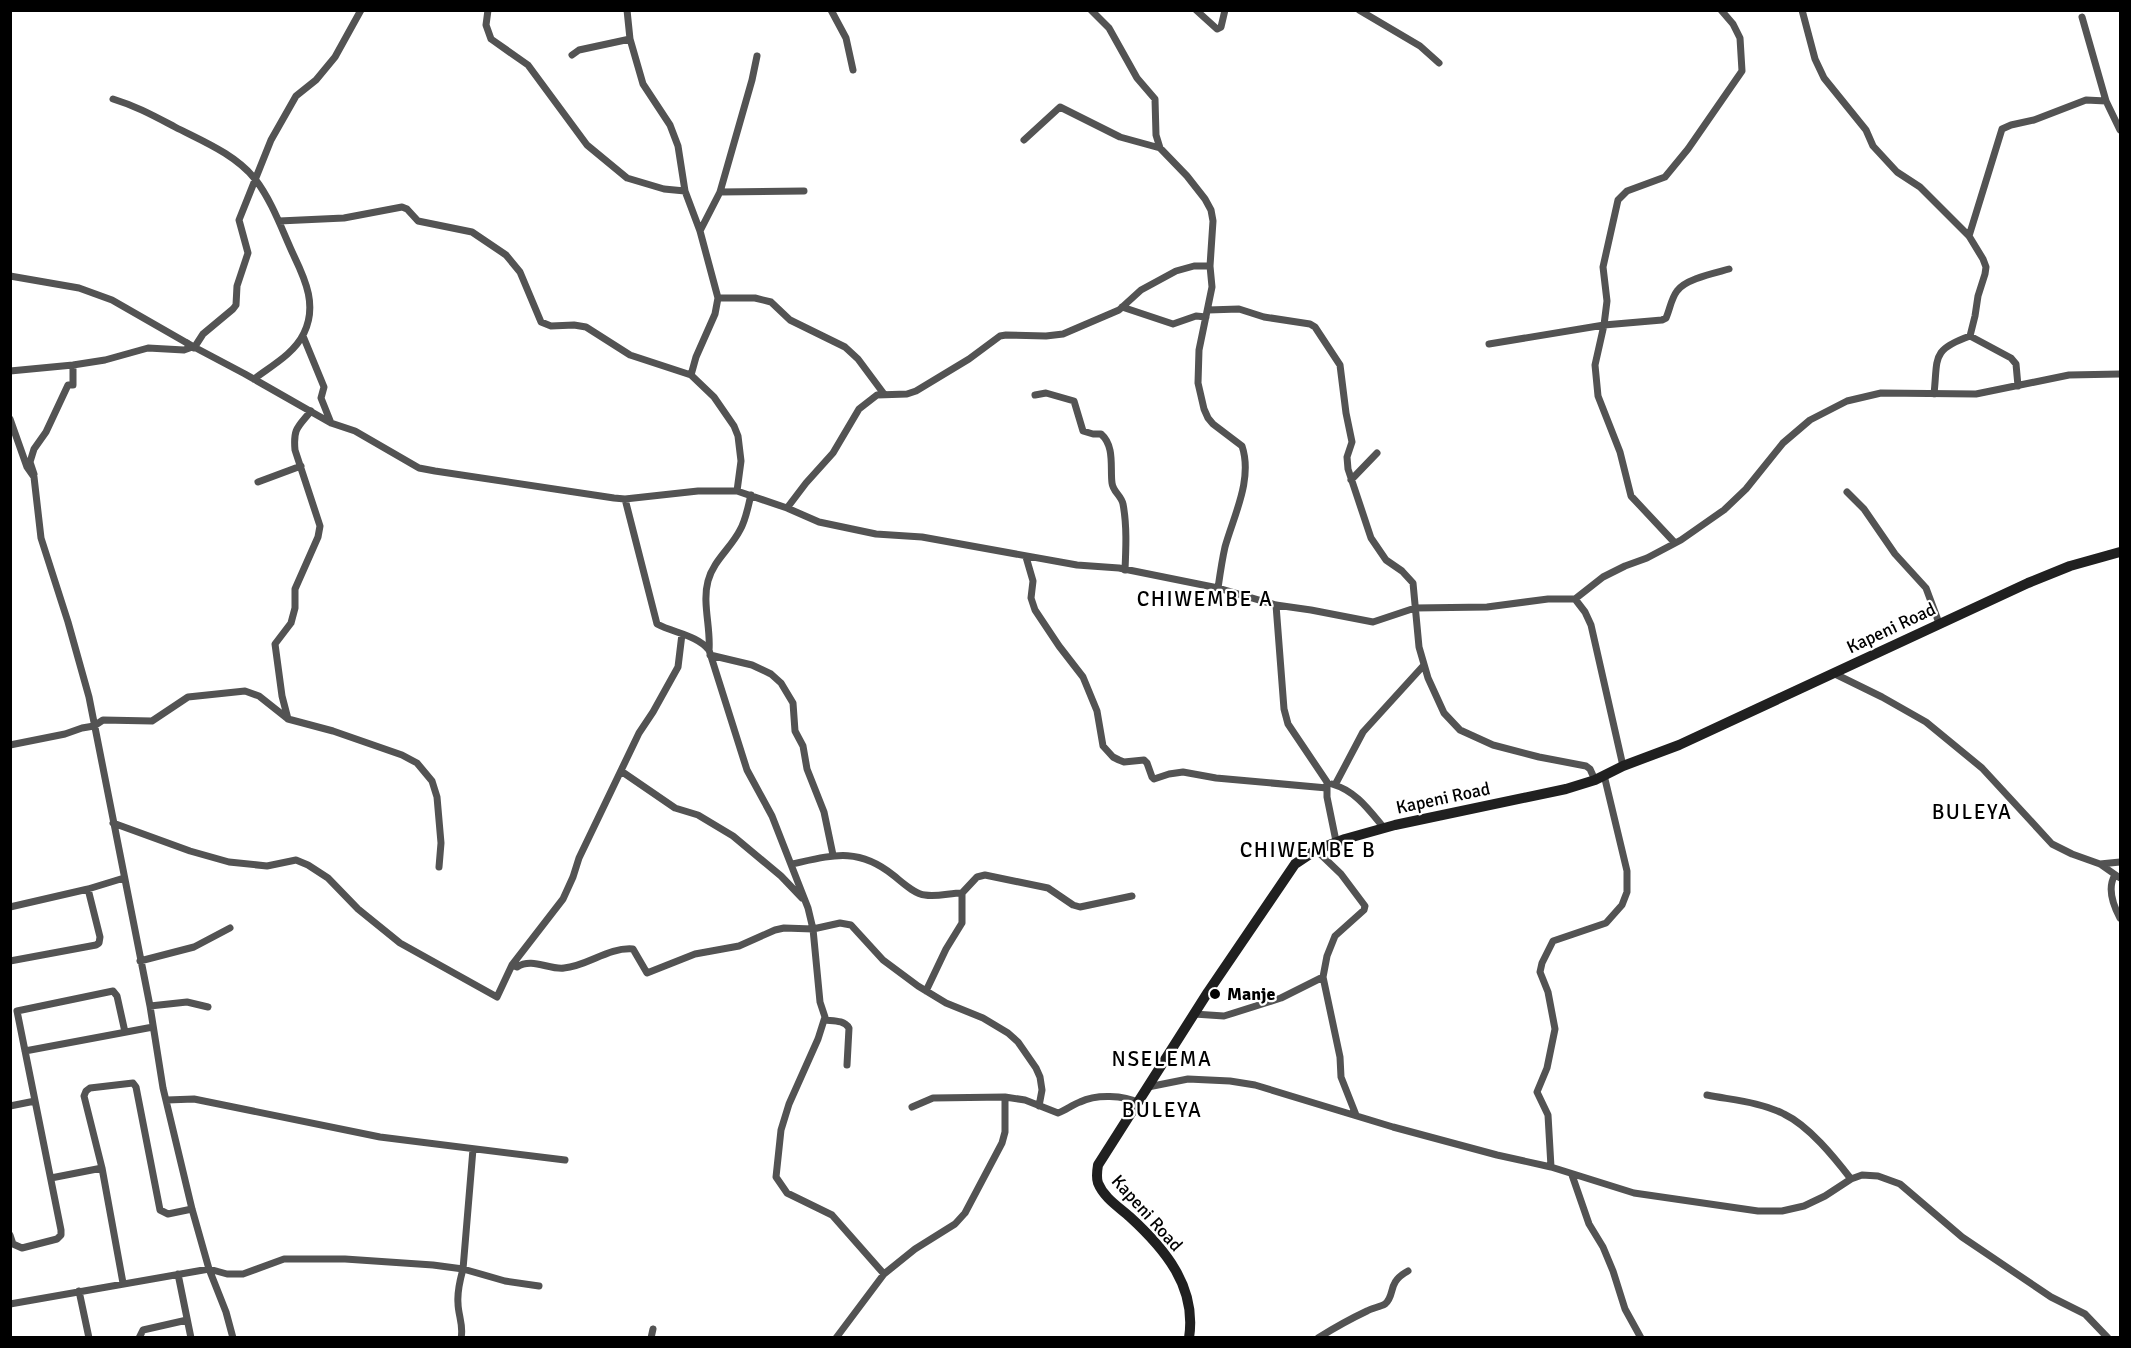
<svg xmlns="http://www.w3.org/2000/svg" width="2131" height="1348" font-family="Signika,sans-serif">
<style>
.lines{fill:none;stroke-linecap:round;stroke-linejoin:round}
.minor{stroke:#535353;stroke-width:7}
.secondary{stroke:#202020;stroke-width:10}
.minor-bridge{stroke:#535353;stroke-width:7}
.poi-dot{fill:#000;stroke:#fff;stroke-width:2}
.labels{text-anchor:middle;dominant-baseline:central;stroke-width:4.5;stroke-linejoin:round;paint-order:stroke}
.street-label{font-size:18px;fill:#000;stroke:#fff}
.poi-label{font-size:18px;font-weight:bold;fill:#000;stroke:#fff;text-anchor:start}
.quarter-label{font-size:21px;letter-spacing:1.5px;fill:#000;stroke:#fff}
</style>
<rect width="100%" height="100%" fill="#fff"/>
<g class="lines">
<path class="minor" d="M 488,10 L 486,25 L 491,39 L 528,65 L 587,145 L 627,178 L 664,189 L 685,191
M 627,10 L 630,39 L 643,84 L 670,125 L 678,146 L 685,191 L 700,231 L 718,298 L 715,314 L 696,357 L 691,375
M 831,10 L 846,38 L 853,70
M 1091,10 L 1109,28 L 1137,78 L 1155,99 L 1156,135 L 1160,148 L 1187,176 L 1205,199 L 1211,210 L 1213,221 L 1210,266 L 1212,287 L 1199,350 L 1198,383 L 1204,409 L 1208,418 L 1213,424 L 1242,446 C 1253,479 1234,515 1225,547 C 1222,560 1220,574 1218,588
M 1196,10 L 1217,29 L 1221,27 L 1225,10
M 1359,10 L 1420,46 L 1439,63
M 1802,10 L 1815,59 L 1824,78 L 1866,130 L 1873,146 L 1897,172 L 1920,187 L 1969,236 L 1983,259 L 1986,267 L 1985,274 L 1978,296 L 1975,316 L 1970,336
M 2082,17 L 2106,101 L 2120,130
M 572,55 L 579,50 L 630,39
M 113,99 C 136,106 154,116 175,127 C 202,141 235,154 255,179 C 272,201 282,230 294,256 C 306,281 317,306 304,333 C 294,354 271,366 254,379
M 1024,140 L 1060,107 L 1120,137 L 1160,148
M 720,192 L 804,191
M 279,221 L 344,218 L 402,207 L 407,209 L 418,221 L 472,232 L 506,255 L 520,272 L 541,322 L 551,326 L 574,325 L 586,327 L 630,355 L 691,375 L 714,397 L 734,426 L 738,436 L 741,461 L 737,491
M 700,231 L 720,192 L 752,80 L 757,56
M 1969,236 L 2002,129 L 2011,125 L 2034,120 L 2086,100 L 2106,101
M 10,276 L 79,288 L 112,300 L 187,343
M 718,298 L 755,298 L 771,302 L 790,320 L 845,347 L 858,359 L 884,394
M 1122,307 L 1173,324 L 1196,316 L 1206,317
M 1208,310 L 1239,309 L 1264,317 L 1310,324 L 1315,327 L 1340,365 L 1346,413 L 1352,442 L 1347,457 L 1348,469 L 1371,538 L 1386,560 L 1402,571 L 1413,583 L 1419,647 L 1428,678 L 1444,713 L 1460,730 L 1493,745 L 1539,757 L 1586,766 L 1590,769 L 1595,780
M 303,336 L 324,387 L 321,398 L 331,423
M 1489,344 L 1604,325 L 1662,320 L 1666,318 C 1670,309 1671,299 1677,291 C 1685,279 1715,273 1729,269
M 194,347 L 245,374 L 331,423 L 355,431 L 419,468 L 435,471 L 614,498 L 625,499 L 698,491 L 737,491 L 787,508 L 819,522 L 876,534 L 922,537 L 1077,565 L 1119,568 L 1218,588 L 1276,605 L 1311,610 L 1373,622 L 1415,608 L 1487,607 L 1548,599 L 1575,599 L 1585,612 L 1591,625 L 1623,766
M 10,371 L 73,365 L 105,360 L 148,348 L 184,350 L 195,346 L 194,348 L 203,334 L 233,309 L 236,305 L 237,286 L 248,253 L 239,220 L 271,140 L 296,96 L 316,80 L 335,57 L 361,10
M 1934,394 C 1938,357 1931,350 1970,336 L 2011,358 L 2016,364 L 2018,386
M 1035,395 L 1046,393 L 1074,401 L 1083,431 L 1093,434 L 1101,434 C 1115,446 1110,468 1112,483 C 1113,492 1121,495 1123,504 C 1127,525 1126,548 1125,570
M 10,419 L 27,467 L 34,477 L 41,538 L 68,622 L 89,697 L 150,1006 L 163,1088 L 192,1209 L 209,1269 L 226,1312 L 233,1338
M 34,474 L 30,462 L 34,449 L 46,432 L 68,385 L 73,385 L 73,365
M 1351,480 L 1377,453
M 258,482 L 301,466
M 1847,492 L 1864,509 L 1895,554 L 1926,588 L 1939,623
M 751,495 C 748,506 746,520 740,530 C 731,548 713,561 708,581 C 702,603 711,628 709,650 L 747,770 L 772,816 L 808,908 L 813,929 L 820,1002 L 825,1017 L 818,1039 L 789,1104 L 781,1130 L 776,1177 L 787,1193 L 832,1215 L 884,1274
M 625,499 L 657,624 C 674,633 697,635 709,650
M 787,508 L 806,483 L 833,453 L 859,409 L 877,395 L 907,394 L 916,391 L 969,359 L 1000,336 L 1006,335 L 1046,336 L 1063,334 L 1119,310 L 1141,290 L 1176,271 L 1194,266 L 1210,266
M 1675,543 L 1631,496 L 1620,452 L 1598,396 L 1595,365 L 1604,325 L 1607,301 L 1603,267 L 1618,200 L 1627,191 L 1665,177 L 1688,149 L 1742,71 L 1740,38 L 1733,24 L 1721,10
M 1026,557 L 1033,581 L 1031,598 L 1035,610 L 1059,646 L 1083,677 L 1097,711 L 1103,746 L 1113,757 L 1119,760 L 1124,762 L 1144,760 L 1147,763 L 1152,777 L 1154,779 L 1169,774 L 1183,772 L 1216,778 L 1327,788
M 1575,599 L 1603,577 L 1625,566 L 1647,558 L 1681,540 L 1724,510 L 1746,489 L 1783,443 L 1810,420 L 1847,401 L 1881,393 L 1976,394 L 2069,375 L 2120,374
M 1276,605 L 1284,709 L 1288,724 L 1327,782 L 1327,797 L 1336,841
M 710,655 L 752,665 L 771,674 L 781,683 L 793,703 L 795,731 L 803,746 L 807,769 L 824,812 L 833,855
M 1833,673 L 1882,697 L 1926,722 L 1982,768 L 2052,844 L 2072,854 L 2100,864 L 2120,878
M 288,719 L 282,696 L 275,644 L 291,623 L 295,608 L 295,589 L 318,537 L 320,526 L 295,450 C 293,428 298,427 311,411
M 10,745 L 65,734 L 82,728 L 94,726 L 103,720 L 152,721 L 188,697 L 245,691 L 259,696 L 288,719 L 333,731 L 402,755 L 417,763 L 432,781 L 437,797 L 441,843 L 439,867
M 621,771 L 675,808 L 698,815 L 733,836 L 781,876 L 802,898
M 1332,784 C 1356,791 1369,810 1384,828
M 1335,785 L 1363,732 L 1424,665
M 113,823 L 190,851 L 229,862 L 267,866 L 296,860 L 308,865 L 328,878 L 358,909 L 400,943 L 497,997 L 512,965 L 563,899 L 573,877 L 579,858 L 639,733 L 653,712 L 678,667 L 682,634
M 1316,850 L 1341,874 L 1365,906 L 1364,910 L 1335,936 L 1327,956 L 1323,977 L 1340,1057 L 1341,1077 L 1356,1115
M 792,864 C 833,855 858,847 893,875 C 902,882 914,894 925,895 C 937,897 950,893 962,893
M 2100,864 L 2120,862
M 2115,875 C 2107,888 2113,905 2120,918
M 10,907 L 88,889 L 124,878
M 10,961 L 96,945 L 99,943 L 100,937 L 88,889
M 140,961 L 194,947 L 230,928
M 512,965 L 517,967 C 532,957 549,970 564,968 C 588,966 608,947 633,949 L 647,973 L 695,954 L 739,946 L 775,930 L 784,928 L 813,929 L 840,923 L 851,925 L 883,960 L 918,986 L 946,1003 L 983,1018 L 1008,1033 L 1018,1042 L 1036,1068 L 1040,1077 L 1042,1090 L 1039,1106
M 926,991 L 946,949 L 962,923 L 962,893 L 977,877 L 985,875 L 1048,888 L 1073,905 L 1080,907 L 1132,896
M 150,1006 L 187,1002 L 208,1007
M 1194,1014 L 1224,1016 L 1281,998 L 1323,977
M 825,1020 C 834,1021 844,1020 849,1028 L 847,1065
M 25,1051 L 153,1027
M 1148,1087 L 1188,1079 L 1230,1081 L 1255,1085 L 1393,1127 L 1497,1155 L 1551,1167 L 1634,1193 L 1758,1211 L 1782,1211 L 1804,1206 L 1825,1196 L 1851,1179 L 1862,1175 L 1878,1176 L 1900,1184 L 1962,1237 L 2051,1297 L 2085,1314 L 2108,1338
M 1707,1095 C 1732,1100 1761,1102 1784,1114 C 1809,1126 1834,1157 1851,1179
M 167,1100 L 194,1099 L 380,1137 L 565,1160
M 10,1106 L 35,1101
M 912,1107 L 933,1098 L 1005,1097 L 1025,1100 L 1058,1113 C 1066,1110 1072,1105 1080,1102 C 1096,1094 1124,1095 1139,1103
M 1551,1167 L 1548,1115 L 1537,1092 L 1547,1068 L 1555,1029 L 1548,992 L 1540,972 L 1542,963 L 1553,941 L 1606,923 L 1622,905 L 1627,892 L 1627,871 L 1604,775
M 1572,1175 L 1589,1224 L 1603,1247 L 1613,1271 L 1625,1309 L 1641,1338
M 51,1178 L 102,1168
M 10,1235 L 13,1244 L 22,1248 L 57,1239 L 61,1235 L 61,1230 L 17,1011 L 113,991 L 117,996 L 125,1032
M 178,1274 L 191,1338
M 123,1283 L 102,1168 L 84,1096 L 86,1091 L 90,1088 L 133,1083 L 136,1087 L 160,1210 L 168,1214 L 192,1209
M 79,1291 L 89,1338
M 10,1304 L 209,1269 L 227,1274 L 243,1274 L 284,1259 L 345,1259 L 433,1265 L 463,1269 L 505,1281 L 539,1286
M 139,1338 L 143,1330 L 187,1320
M 461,1338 C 464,1326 458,1315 458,1303 C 457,1292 460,1280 463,1269 L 473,1149
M 651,1338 L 653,1329
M 836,1338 L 884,1274 L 915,1249 L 955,1224 L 965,1213 L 1002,1143 L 1005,1132 L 1005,1097
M 1318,1338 C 1334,1328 1350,1319 1367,1311 C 1372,1308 1380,1307 1385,1304 C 1396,1295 1386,1283 1408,1271"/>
<path class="secondary" d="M 1189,1338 C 1197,1287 1165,1249 1130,1217 C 1119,1207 1104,1198 1098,1183 C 1096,1177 1097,1171 1098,1165 L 1208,992 L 1295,864 L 1316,850 L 1345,839 L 1395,825 L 1566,789 L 1595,780 L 1623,766 L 1679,745 L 2028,583 L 2070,566 L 2120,552"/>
<path class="minor-bridge" d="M 187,343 L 194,347"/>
</g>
<circle class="poi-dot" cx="1215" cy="994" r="6"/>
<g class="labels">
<g class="street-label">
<text transform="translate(1891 628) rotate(-25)">Kapeni Road</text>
<text transform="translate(1443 798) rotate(-12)">Kapeni Road</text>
<text transform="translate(1147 1213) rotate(48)">Kapeni Road</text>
</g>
<g class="poi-label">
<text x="1227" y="994">Manje</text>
</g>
<g class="quarter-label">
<text x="1205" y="599">CHIWEMBE A</text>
<text x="1972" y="812">BULEYA</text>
<text x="1308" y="850">CHIWEMBE B</text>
<text x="1162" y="1059">NSELEMA</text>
<text x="1162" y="1110">BULEYA</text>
</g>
</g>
<rect width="2131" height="1348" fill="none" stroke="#000000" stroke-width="24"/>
</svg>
